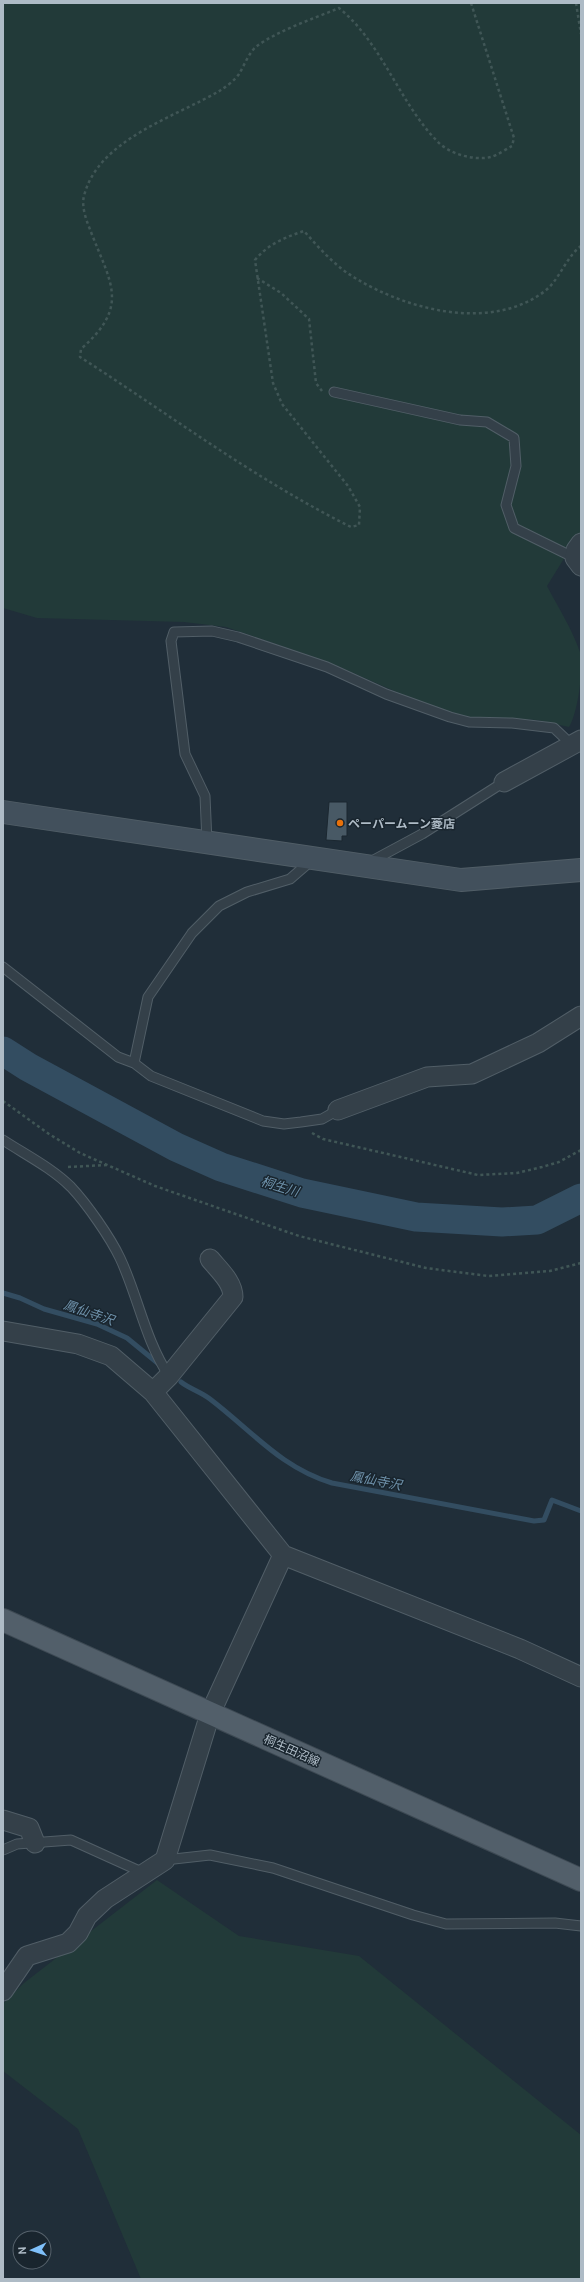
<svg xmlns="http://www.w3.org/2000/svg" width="584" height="2282" font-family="Cabin,'Noto Sans JP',sans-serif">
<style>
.green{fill:#223a39}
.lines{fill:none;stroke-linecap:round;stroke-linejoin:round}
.stream{stroke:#334d61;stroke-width:5}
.river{stroke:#334d61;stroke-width:29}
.building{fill:#485965;stroke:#1b2730}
.lane-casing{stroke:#515e67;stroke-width:11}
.street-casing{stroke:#515e67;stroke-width:21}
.secondary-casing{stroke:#515e67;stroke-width:24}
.primary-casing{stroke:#3d4953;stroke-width:24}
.path{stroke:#405656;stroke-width:2.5;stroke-dasharray:3 3;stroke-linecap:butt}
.lane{stroke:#344049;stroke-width:9}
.street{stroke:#344049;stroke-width:19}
.secondary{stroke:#42505c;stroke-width:22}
.primary{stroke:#525f6a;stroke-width:22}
.food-dot{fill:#e8710a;stroke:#19252e;stroke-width:1.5}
.labels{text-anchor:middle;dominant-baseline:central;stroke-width:3;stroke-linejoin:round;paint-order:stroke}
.poi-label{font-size:12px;font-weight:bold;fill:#aebbc6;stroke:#19252e;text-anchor:start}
.street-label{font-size:12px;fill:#aebbc6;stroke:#19252e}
.water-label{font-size:13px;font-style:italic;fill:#6e91aa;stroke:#19252e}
</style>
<rect width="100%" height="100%" fill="#202e39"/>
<path class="green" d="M 3,3 L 581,3 L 581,531 L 547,586 C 558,607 572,629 580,652 C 584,668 578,713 569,727 L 537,720 L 468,717 L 424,704 L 328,662 L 226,627 L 184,622 L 37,618 L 3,608 Z
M 157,1880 L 239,1936 L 359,1956 L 581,2135 L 581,2279 L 141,2279 L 78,2129 L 3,2071 L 3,2004 L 24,1983 Z"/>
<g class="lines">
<path class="stream" d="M 3,1293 L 20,1298 L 44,1309 L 97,1324 L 127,1338 L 160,1365
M 181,1382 C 190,1389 201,1392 210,1399 C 251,1430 281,1468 332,1483 L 534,1521 L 544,1520 L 552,1500 L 581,1511"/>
<path class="river" d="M 3,1051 L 28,1067 L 176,1147 L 221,1167 L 302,1193 L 416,1217 L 502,1222 L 537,1220 L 581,1198"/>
</g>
<path class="building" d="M 329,802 L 347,802 L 347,836 L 342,836 L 342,841 L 326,840 Z"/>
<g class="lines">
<g class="lane-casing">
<path id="lane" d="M 334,392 L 460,420 L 487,422 L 514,438 L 516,466 L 506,505 L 514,528 L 575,558
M 207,842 L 205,796 L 185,754 L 171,641 L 174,632 L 212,631 L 238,637 L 327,667 L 386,694 L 450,717 L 469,722 L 512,723 L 554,728 L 572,745
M 370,862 L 422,834 L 504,782
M 3,967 L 118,1057 L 134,1063 L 151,1076 L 263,1121 L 284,1124 L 301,1122 L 322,1119 L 338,1110
M 134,1063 L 148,997 L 192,933 L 219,906 L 247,892 L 290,879 L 312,860
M 3,1140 C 26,1155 52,1168 71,1187 C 87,1204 110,1237 120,1258 C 138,1296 145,1340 169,1376
M 3,1850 L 17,1844 L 71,1840 L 144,1873
M 165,1860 L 210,1855 L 273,1868 L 413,1915 L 446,1924 L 555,1923 L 581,1926"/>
</g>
<g class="street-casing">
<path id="street" d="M 581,543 L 576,550 L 575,558 L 581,566
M 504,782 L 581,740
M 338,1110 L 427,1077 L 472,1074 L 538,1043 L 581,1016
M 3,1331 L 78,1344 L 111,1356 L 153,1392 L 283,1555 L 520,1649 L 581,1677
M 153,1392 L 169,1376 L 233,1297 C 233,1282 219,1270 210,1259
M 3,1820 L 29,1828 L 35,1843
M 3,1991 L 27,1956 L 68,1943 L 78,1933 L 87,1916 L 105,1899 L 165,1860 L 210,1714 L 283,1555"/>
</g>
<g class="secondary-casing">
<path id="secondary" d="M 3,812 L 461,880 L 581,870"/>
</g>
<g class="primary-casing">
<path id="primary" d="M 3,1620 L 581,1880"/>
</g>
<path class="path" d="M 471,3 L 514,138 L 512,146 C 506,149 498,155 491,157 C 474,161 449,154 437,141 C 399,102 382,43 339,8 C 313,19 279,30 257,46 C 249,52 244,66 239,74 C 235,80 227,86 221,90 C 176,117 98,139 84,196 C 81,207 87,222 91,232 C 111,284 130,306 81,349 L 80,357 C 170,415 255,479 351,527 L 359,525 L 360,507 L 348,486 L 282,404 L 273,383 L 255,260 C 268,244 286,237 304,231 C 319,248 335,266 355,278 C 408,310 491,332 545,291 C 560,279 566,257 581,246
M 576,3 L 581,34
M 257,278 L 281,293 L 309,319 L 316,383 L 322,391
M 3,1101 L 49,1134 L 80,1153 L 155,1186 L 299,1236 L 426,1268 L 488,1276 L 550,1271 L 581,1263
M 312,1133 L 323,1139 L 478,1175 L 517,1173 L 542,1167 L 559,1162 L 581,1150
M 68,1167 L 107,1165"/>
<use href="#lane" class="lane"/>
<use href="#street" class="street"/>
<use href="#secondary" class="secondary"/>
<use href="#primary" class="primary"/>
</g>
<circle class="food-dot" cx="340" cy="823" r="4"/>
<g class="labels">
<g class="poi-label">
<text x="348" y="823">ペーパームーン菱店</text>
</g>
<g class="street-label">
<text transform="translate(292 1750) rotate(24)">桐生田沼線</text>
</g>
<g class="water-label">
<text transform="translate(280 1186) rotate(17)">桐生川</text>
<text transform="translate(89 1312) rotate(19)">鳳仙寺沢</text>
<text transform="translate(376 1480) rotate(11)">鳳仙寺沢</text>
</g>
</g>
<rect width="584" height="2282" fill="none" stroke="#aebbc6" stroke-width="8"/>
<g transform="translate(32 2250) rotate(267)"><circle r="19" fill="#19252e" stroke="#55616b"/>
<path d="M0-3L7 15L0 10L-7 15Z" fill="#7fc0fa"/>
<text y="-6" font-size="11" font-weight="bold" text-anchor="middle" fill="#aebbc6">N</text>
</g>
</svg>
